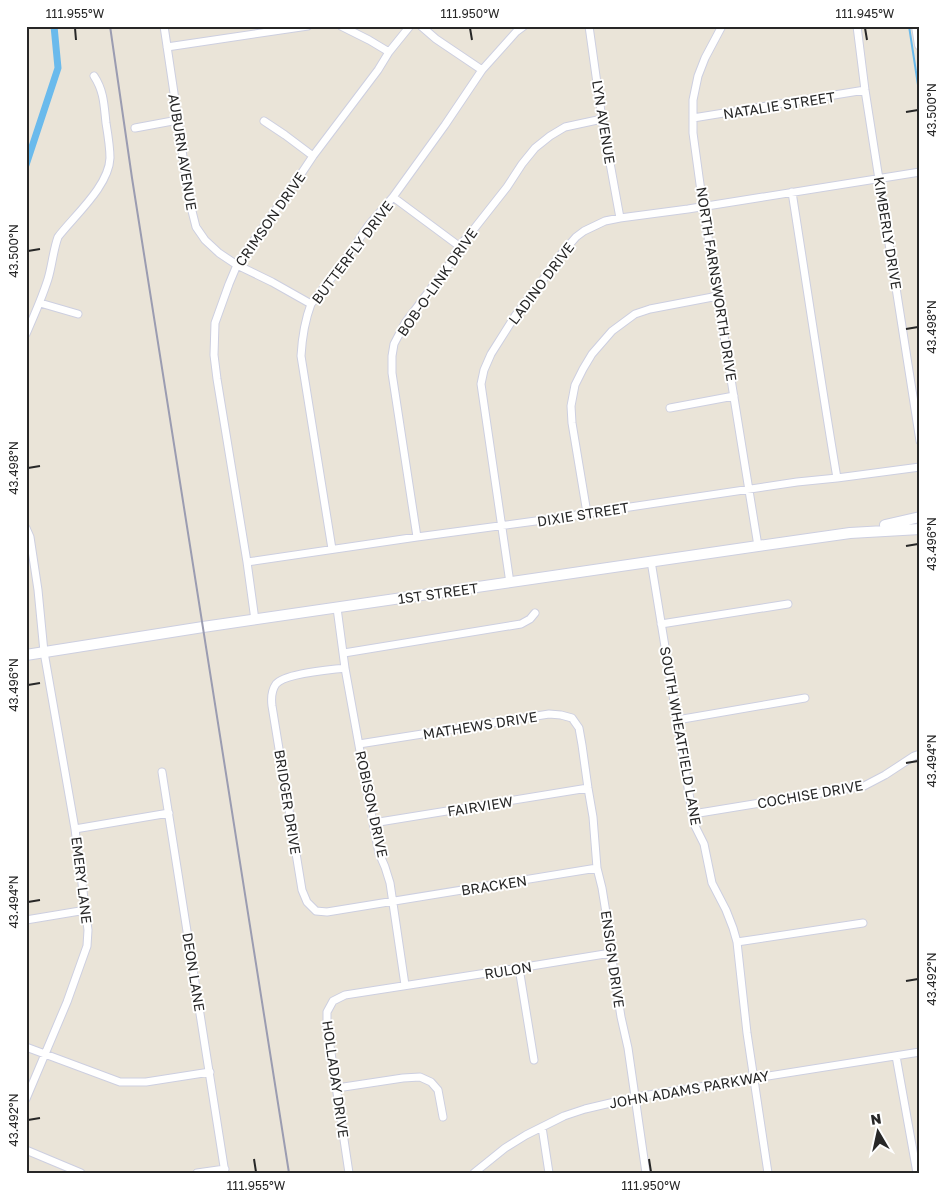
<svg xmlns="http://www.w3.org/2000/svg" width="946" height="1199" font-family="'Golos Text',sans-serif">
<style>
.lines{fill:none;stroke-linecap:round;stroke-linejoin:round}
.stream{stroke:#6abaec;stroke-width:2}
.canal{stroke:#6abaec;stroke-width:7}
.minor-casing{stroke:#cdcfe0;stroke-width:9}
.secondary-casing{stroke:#cdcfe0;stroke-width:12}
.minor{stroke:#fff;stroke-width:7}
.secondary{stroke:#fff;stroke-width:10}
.rail{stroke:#9b9cb1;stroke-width:2}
.ticks{fill:none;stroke:#272727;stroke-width:2}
.labels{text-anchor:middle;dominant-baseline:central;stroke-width:4;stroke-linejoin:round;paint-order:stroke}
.street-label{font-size:14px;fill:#272727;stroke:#fff}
.neatline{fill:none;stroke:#272727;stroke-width:2}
.ticks-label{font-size:12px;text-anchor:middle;fill:#272727}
</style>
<rect width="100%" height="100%" fill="#eae4d8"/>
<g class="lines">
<path class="stream" d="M 909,26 L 920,98"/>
<path class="canal" d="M 26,165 L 58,68 L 54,26"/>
<g class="minor-casing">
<path id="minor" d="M 164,26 L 178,120 L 187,187 L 192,211 L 196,227 L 205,240 L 219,253 L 237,265 L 272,282 L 311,304
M 341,26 L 369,40 L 389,52
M 421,26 L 436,39 L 482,70
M 589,26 L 602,119 L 620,218
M 722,26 L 705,58 L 698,76 L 693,100 L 693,133 L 703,206 L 758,546
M 857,26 L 865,90 L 920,441
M 167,47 L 308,26
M 693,118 L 865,90
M 264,121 L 285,135 L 313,156
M 135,128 L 178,120
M 792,192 C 807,287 821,383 837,478
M 393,197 L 459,246
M 40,303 L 78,314
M 26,334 C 34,316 42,298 48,279 C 52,266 53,251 58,237 C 74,216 109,186 110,158 C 110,147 108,135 106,123 C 104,105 104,91 94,76
M 670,408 L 734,396
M 587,513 L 572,423 L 571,406 L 575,385 L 583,369 L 592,354 L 612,331 L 635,314 L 650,309 L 718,296
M 26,528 L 30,537 L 38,590 L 44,652 L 75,829 L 88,930 L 87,946 L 67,1002 L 26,1099
M 417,537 L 392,373 L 392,356 L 394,344 L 405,323 L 451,262 L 459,246 L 470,234 L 507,187 L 522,164 L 535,148 L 550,136 L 565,127 L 602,119
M 332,549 L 301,356 C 302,339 305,320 311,304 L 344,262 L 368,226 L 393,197 L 445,125 L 482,70 L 516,32 L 524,26
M 651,561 L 694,824 L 704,844 L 712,883 L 726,910 L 733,928 L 737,942 L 747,1033 L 768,1173
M 247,562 L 417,537 L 543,520 L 797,482 L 837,478 L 920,467
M 510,583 L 481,384 L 484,370 L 491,354 L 515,316 L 545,277 L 557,259 L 576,237 L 584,231 L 605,221 L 620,218 L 688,209 L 920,172
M 337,608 L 345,668 L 373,823 L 379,853 L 385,867 L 390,883 L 405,985
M 255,620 L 247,562 L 217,379 L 214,355 L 215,323 L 229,284 L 237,265 L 252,243 L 301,174 L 313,156 L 378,70 L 389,52 L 410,26
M 661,624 L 788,604
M 344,653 L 521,624 L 530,619 L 535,613
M 345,668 C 330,670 285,673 276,684 C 271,691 271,698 272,706 L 302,890 L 307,902 L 316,911 L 327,912 L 597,868
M 677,720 L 805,698
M 359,744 L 549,714 L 561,715 L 572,718 L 579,728 L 582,745 L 588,788 L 593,817 L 597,868 L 602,888 L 608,925 L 611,953 L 621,1017 L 628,1048 L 646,1173
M 162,772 L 225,1173
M 693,814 L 864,786 L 885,775 L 914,756 L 920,754
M 373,823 L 588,788
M 75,829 L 169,813
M 26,920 L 86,910
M 737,942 L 863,923
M 519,968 L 534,1060
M 26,1047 L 120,1082 L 146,1082 L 210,1072
M 896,1056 L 917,1173
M 337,1088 L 403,1078 L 420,1077 L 431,1082 L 438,1090 L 443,1117
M 542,1127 L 549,1173
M 26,1150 L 81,1173
M 197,1173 L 225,1169
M 349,1173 L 327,1026 L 327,1012 L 333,1001 L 345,995 L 519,968 L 611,953
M 474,1173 L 505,1148 L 526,1135 L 564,1116 L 585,1109 L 636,1097 L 920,1052"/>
</g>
<g class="secondary-casing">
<path id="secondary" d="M 917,26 L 920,45
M 885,525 L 920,517
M 26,655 L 203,627 L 758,546 L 850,533 L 920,529"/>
</g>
<use href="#minor" class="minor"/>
<use href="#secondary" class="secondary"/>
<path class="rail" d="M 110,26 L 132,178 L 289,1173"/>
</g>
<path class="ticks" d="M 75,28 L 76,40M 470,28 L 472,40M 865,28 L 867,40M 906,112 L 918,110M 28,251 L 40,249M 906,329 L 918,327M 28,468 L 40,466M 906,546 L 918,544M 28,685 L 40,683M 906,763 L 918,761M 28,902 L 40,900M 906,981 L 918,979M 28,1120 L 40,1118M 254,1159 L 256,1172M 649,1159 L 651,1172"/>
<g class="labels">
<g class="street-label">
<text transform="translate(779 105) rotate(-9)">NATALIE STREET</text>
<text transform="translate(604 122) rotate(81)">LYN AVENUE</text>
<text transform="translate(183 152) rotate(81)">AUBURN AVENUE</text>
<text transform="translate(270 219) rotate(-55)">CRIMSON DRIVE</text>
<text transform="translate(888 233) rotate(81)">KIMBERLY DRIVE</text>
<text transform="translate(352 252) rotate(-53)">BUTTERFLY DRIVE</text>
<text transform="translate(437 282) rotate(-55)">BOB-O-LINK DRIVE</text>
<text transform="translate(541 283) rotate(-53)">LADINO DRIVE</text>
<text transform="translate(717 284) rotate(81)">NORTH FARNSWORTH DRIVE</text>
<text transform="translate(583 514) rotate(-9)">DIXIE STREET</text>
<text transform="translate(438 593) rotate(-8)">1ST STREET</text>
<text transform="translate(480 725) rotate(-9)">MATHEWS DRIVE</text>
<text transform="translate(681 736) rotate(80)">SOUTH WHEATFIELD LANE</text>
<text transform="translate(810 794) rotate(-10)">COCHISE DRIVE</text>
<text transform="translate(288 802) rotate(81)">BRIDGER DRIVE</text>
<text transform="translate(372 804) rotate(78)">ROBISON DRIVE</text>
<text transform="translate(480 806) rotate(-9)">FAIRVIEW</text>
<text transform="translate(82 880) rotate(83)">EMERY LANE</text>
<text transform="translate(494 885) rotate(-9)">BRACKEN</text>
<text transform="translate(613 959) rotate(82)">ENSIGN DRIVE</text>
<text transform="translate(508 970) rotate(-9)">RULON</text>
<text transform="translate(194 972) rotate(81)">DEON LANE</text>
<text transform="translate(336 1079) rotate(82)">HOLLADAY DRIVE</text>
<text transform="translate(689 1089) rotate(-10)">JOHN ADAMS PARKWAY</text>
</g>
</g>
<rect width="946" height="1199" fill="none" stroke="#ffffff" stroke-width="55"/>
<g transform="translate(878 1132) rotate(351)" stroke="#ffffff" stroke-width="4" paint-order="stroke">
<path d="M0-4L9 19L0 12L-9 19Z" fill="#272727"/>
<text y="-8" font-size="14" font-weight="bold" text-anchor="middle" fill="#272727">N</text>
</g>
<rect x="28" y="28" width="890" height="1144" class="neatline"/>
<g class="ticks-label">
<text x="75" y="18">111.955°W</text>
<text x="470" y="18">111.950°W</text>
<text x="865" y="18">111.945°W</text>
<text transform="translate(932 110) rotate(-90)" y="4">43.500°N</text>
<text transform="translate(14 251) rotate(-90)" y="4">43.500°N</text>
<text transform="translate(932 327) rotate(-90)" y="4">43.498°N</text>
<text transform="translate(14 468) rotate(-90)" y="4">43.498°N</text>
<text transform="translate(932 544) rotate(-90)" y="4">43.496°N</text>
<text transform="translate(14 685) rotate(-90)" y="4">43.496°N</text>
<text transform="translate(932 761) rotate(-90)" y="4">43.494°N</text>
<text transform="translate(14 902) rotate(-90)" y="4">43.494°N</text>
<text transform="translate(932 979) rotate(-90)" y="4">43.492°N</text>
<text transform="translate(14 1120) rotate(-90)" y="4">43.492°N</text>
<text x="256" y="1190">111.955°W</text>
<text x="651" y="1190">111.950°W</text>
</g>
</svg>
